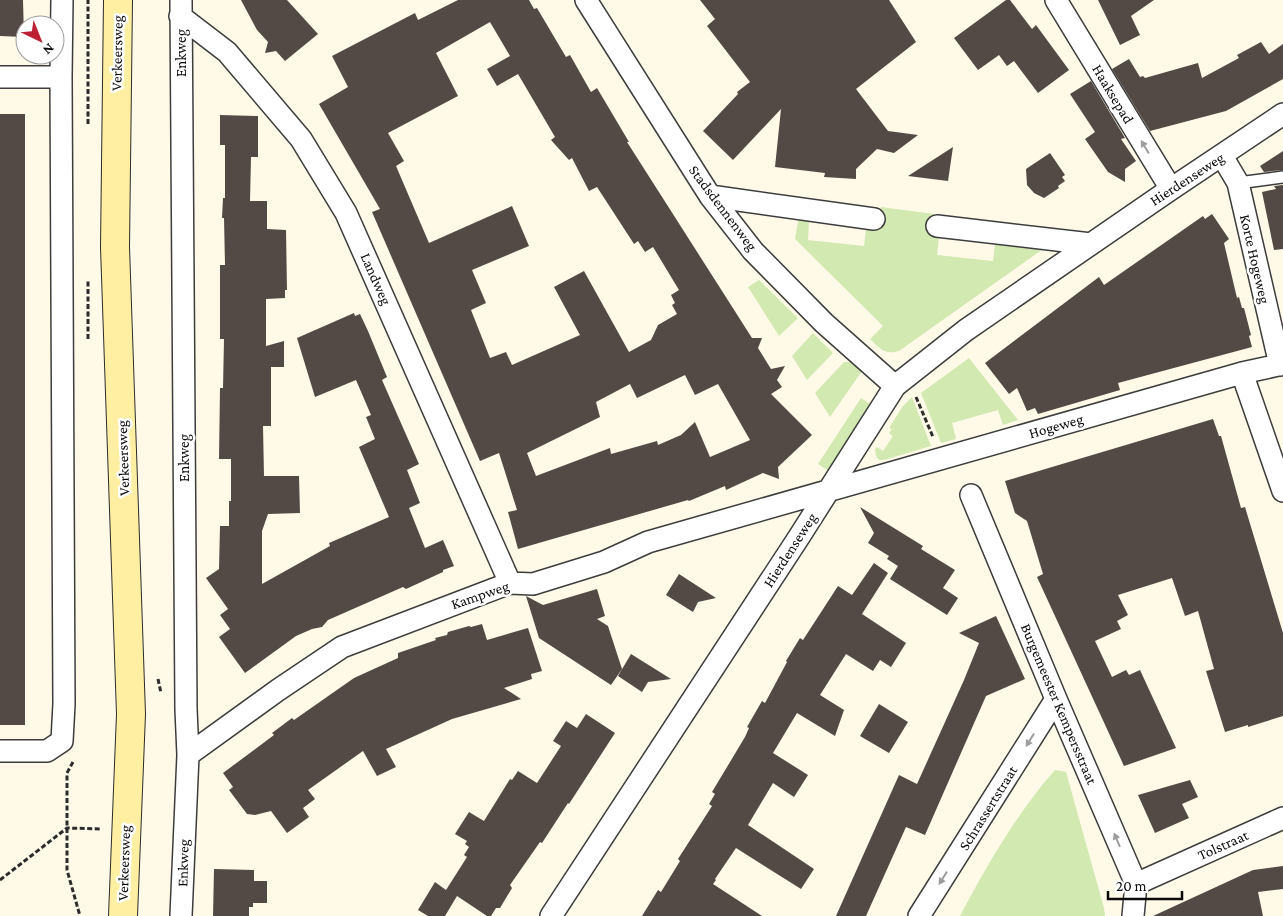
<svg xmlns="http://www.w3.org/2000/svg" width="1283" height="916" font-family="'Crimson Pro',serif">
<style>
.green{fill:#d2e9b1}
.building{fill:#534a46;fill-rule:evenodd}
.lines{fill:none;stroke-linecap:round;stroke-linejoin:round}
.service-casing{stroke:#3d3d3d;stroke-width:14}
.minor-casing{stroke:#3d3d3d;stroke-width:24}
.secondary-casing{stroke:#2c2c2c;stroke-width:30}
.path{stroke:#2c2c2c;stroke-width:3;stroke-dasharray:5 2.5;stroke-linecap:butt}
.service{stroke:#fff;stroke-width:11}
.minor{stroke:#fff;stroke-width:21}
.secondary{stroke:#ffefa2;stroke-width:28}
.oneway{fill:#9d9d9d}
.labels{text-anchor:middle;dominant-baseline:central;stroke-width:5;stroke-linejoin:round;paint-order:stroke}
.street-label{font-size:15px;fill:#0a0a0a;stroke:#fff}
</style>
<rect width="100%" height="100%" fill="#fff9e7"/>
<path class="green" d="M 881,207 L 934,214 L 931,236 L 939,237 L 937,255 L 993,261 L 995,244 L 1043,249 L 899,351 C 884,355 881,349 870,339 L 883,326 L 795,239 L 798,221 L 809,221 L 808,240 L 864,246 L 866,228 L 878,230 Z
M 759,280 L 798,318 L 779,336 L 748,287 Z
M 813,333 L 833,353 L 807,380 L 792,356 Z
M 969,358 L 1018,420 L 1003,425 L 998,410 L 952,423 L 956,439 L 941,443 L 921,393 Z
M 844,362 L 853,362 L 862,371 L 830,417 L 815,393 Z
M 912,397 L 931,446 L 884,460 L 879,460 L 876,456 L 875,449 L 877,447 L 883,451 L 893,436 L 889,433 L 892,429 L 889,428 L 903,406 Z
M 861,398 L 873,406 L 830,472 L 818,464 Z
M 1055,770 L 1066,772 L 1104,908 L 1105,916 L 960,916 C 987,865 1017,813 1055,770 Z"/>
<path class="building" d="M 0,0 L 23,0 L 24,37 L 0,36 Z
M 241,0 L 287,0 L 318,34 L 285,61 L 276,51 L 265,53 L 268,42 L 257,30 Z
M 458,0 L 529,0 L 534,9 L 537,8 L 566,57 L 570,55 L 591,92 L 597,88 L 629,142 L 627,142 L 752,338 L 762,338 L 758,348 L 771,369 L 785,366 L 777,380 L 782,387 L 771,394 L 812,435 L 778,467 L 779,479 L 763,473 L 726,490 L 725,486 L 689,501 L 688,500 L 518,549 L 508,512 L 517,510 L 499,453 L 480,461 L 372,212 L 380,209 L 319,104 L 348,87 L 332,56 L 415,13 L 418,20 ZM 490,22 L 510,56 L 487,69 L 497,86 L 518,74 L 555,137 L 551,140 L 569,160 L 572,158 L 589,191 L 597,187 L 634,244 L 638,241 L 645,252 L 653,247 L 679,290 L 671,295 L 675,303 L 672,305 L 677,314 L 658,325 L 651,340 L 629,352 L 584,271 L 554,287 L 580,335 L 512,365 L 506,352 L 490,358 L 471,310 L 486,303 L 472,270 L 529,246 L 512,206 L 429,243 L 396,166 L 404,161 L 388,133 L 458,96 L 436,53 ZM 685,375 L 695,395 L 718,384 L 750,440 L 710,457 L 695,422 L 681,435 L 658,445 L 657,441 L 611,454 L 610,448 L 536,476 L 527,453 L 600,417 L 596,402 L 630,384 L 637,398 Z
M 700,0 L 889,0 L 916,42 L 856,89 L 888,131 L 918,135 L 894,153 L 877,149 L 856,169 L 856,179 L 824,177 L 825,173 L 775,167 L 781,109 L 733,160 L 703,131 L 738,94 L 737,92 L 750,82 L 707,26 L 715,19 Z
M 1006,0 L 1010,0 L 1032,29 L 1036,25 L 1069,70 L 1038,93 L 1014,61 L 1007,66 L 999,55 L 978,70 L 954,38 Z
M 1098,0 L 1154,0 L 1131,16 L 1140,35 L 1120,45 Z
M 1261,42 L 1269,54 L 1283,44 L 1283,79 L 1226,111 L 1150,131 L 1112,69 L 1129,59 L 1140,77 L 1143,76 L 1145,78 L 1198,63 L 1202,78 L 1239,58 L 1237,55 Z
M 1091,81 L 1125,138 L 1121,139 L 1136,161 L 1125,169 L 1125,182 L 1108,172 L 1085,139 L 1095,132 L 1070,94 Z
M 0,114 L 25,114 L 25,725 L 0,725 Z
M 220,115 L 258,116 L 258,157 L 251,157 L 250,201 L 267,201 L 267,229 L 286,230 L 287,290 L 285,290 L 285,298 L 266,299 L 266,346 L 284,341 L 284,367 L 271,367 L 271,426 L 263,426 L 264,476 L 299,476 L 300,513 L 268,514 L 262,531 L 262,584 L 330,546 L 329,543 L 389,517 L 359,447 L 375,439 L 366,417 L 371,415 L 356,380 L 315,397 L 297,338 L 354,313 L 355,316 L 360,314 L 368,331 L 387,377 L 382,380 L 419,464 L 407,470 L 420,503 L 409,508 L 425,548 L 443,540 L 454,566 L 443,570 L 443,572 L 406,589 L 403,587 L 328,620 L 322,627 L 312,629 L 296,636 L 245,673 L 219,637 L 230,629 L 220,615 L 228,609 L 206,578 L 219,569 L 220,526 L 229,526 L 229,501 L 231,501 L 231,459 L 219,459 L 220,388 L 223,388 L 224,339 L 220,339 L 220,265 L 225,265 L 224,218 L 222,218 L 223,198 L 225,198 L 225,145 L 220,145 Z
M 953,147 L 948,181 L 908,176 Z
M 1283,151 L 1283,170 L 1264,172 L 1260,166 Z
M 1050,153 L 1065,175 L 1062,177 L 1065,181 L 1058,186 L 1059,188 L 1044,198 L 1034,193 L 1027,185 L 1026,169 Z
M 1283,185 L 1283,249 L 1274,250 L 1262,192 L 1276,189 L 1274,186 Z
M 1212,214 L 1229,239 L 1224,243 L 1237,298 L 1239,297 L 1242,308 L 1244,308 L 1251,335 L 1249,336 L 1252,347 L 1118,383 L 1120,390 L 1038,414 L 1035,408 L 1027,411 L 1017,388 L 1009,394 L 985,363 L 1099,277 L 1104,285 L 1203,216 L 1205,219 Z
M 1213,419 L 1219,436 L 1221,436 L 1241,508 L 1245,507 L 1283,633 L 1283,716 L 1248,727 L 1248,725 L 1225,732 L 1206,671 L 1214,669 L 1198,611 L 1185,616 L 1172,578 L 1118,595 L 1128,615 L 1117,621 L 1121,629 L 1095,641 L 1112,677 L 1126,670 L 1129,675 L 1140,670 L 1176,748 L 1124,766 L 1037,577 L 1043,574 L 1027,521 L 1015,513 L 1005,481 Z
M 860,507 L 923,546 L 921,549 L 955,570 L 943,588 L 958,598 L 947,615 L 890,579 L 898,566 L 887,559 L 889,556 L 868,543 L 874,533 Z
M 874,563 L 888,573 L 862,614 L 906,643 L 891,667 L 880,660 L 873,671 L 846,654 L 820,695 L 844,710 L 835,736 L 797,713 L 773,753 L 808,775 L 794,797 L 773,783 L 748,825 L 814,869 L 801,889 L 736,848 L 715,879 L 716,880 L 713,884 L 762,916 L 642,916 L 658,890 L 661,892 L 680,861 L 678,859 L 712,806 L 709,804 L 715,794 L 712,792 L 745,737 L 749,728 L 747,727 L 762,701 L 765,703 L 787,662 L 786,661 L 800,638 L 803,640 L 838,586 L 852,595 Z
M 679,574 L 716,598 L 698,602 L 693,612 L 666,595 Z
M 597,589 L 605,616 L 597,619 L 608,626 L 622,669 L 611,685 L 539,638 L 526,596 L 543,605 Z
M 996,616 L 1025,679 L 986,696 L 925,835 L 906,827 L 866,916 L 836,916 L 899,775 L 917,784 L 964,680 L 979,643 L 959,633 Z
M 482,624 L 487,640 L 528,628 L 542,671 L 531,674 L 532,679 L 504,688 L 521,699 L 452,719 L 386,749 L 396,767 L 377,776 L 363,751 L 308,790 L 315,799 L 303,808 L 309,817 L 287,833 L 271,811 L 255,815 L 247,814 L 229,790 L 233,787 L 223,773 L 274,735 L 272,733 L 292,718 L 294,720 L 354,678 L 398,658 L 398,653 L 436,640 L 435,638 L 447,635 L 448,632 L 469,626 L 471,627 Z
M 631,654 L 671,679 L 648,682 L 642,692 L 618,676 Z
M 879,704 L 908,722 L 889,753 L 860,736 Z
M 586,714 L 615,733 L 569,804 L 568,803 L 542,843 L 540,842 L 510,885 L 512,888 L 500,908 L 496,908 L 491,916 L 487,916 L 457,896 L 445,916 L 428,916 L 418,910 L 435,882 L 446,890 L 467,857 L 464,855 L 469,847 L 465,844 L 467,841 L 455,834 L 469,812 L 484,821 L 510,779 L 512,780 L 518,771 L 537,783 L 561,746 L 553,741 L 566,721 L 577,728 Z
M 1190,780 L 1198,797 L 1182,804 L 1189,818 L 1155,833 L 1138,795 Z
M 1283,866 L 1283,889 L 1258,892 L 1263,916 L 1153,916 L 1253,870 Z
M 214,869 L 254,870 L 254,881 L 267,881 L 267,903 L 253,903 L 253,907 L 249,907 L 249,916 L 213,916 Z"/>
<g class="lines">
<g class="service-casing">
<path id="service" d="M 1238,183 L 1283,177"/>
</g>
<g class="minor-casing">
<path id="minor" d="M 181,0 L 186,709 L 188,755 L 181,916
M 586,0 L 710,196 L 753,251 L 824,323 L 895,386
M 1056,0 L 1171,189
M 180,16 L 227,52 L 301,139 L 346,213 L 510,583
M 0,77 L 61,77
M 1222,156 L 1238,183 L 1280,365
M 710,196 L 874,219
M 937,226 L 1091,244
M 1242,373 L 1283,491
M 971,495 L 1056,699 L 1136,884 L 1133,916
M 0,751 L 47,751 L 62,741 L 64,704 L 61,77 L 62,0
M 188,755 L 278,690 L 342,647 L 510,583 L 533,584 L 604,562 L 648,542 L 1242,373 L 1283,364
M 1136,884 L 1283,818
M 551,916 L 799,537 L 895,386 L 966,330 L 1171,189 L 1283,114
M 919,916 L 1056,699"/>
</g>
<g class="secondary-casing">
<path id="secondary" d="M 118,0 L 115,247 L 131,714 L 123,916"/>
</g>
<path class="path" d="M 88,124 L 88,0
M 88,339 L 88,281
M 916,397 L 933,437
M 158,679 L 161,693
M 73,762 L 67,773 L 67,870 L 80,916
M 0,880 L 67,828 L 102,829"/>
<use href="#service" class="service"/>
<use href="#minor" class="minor"/>
<use href="#secondary" class="secondary"/>
</g>
<defs><path id="oneway-solid" d="M-6-.8H1V-3.2L6.5 0L1 3.2V.8H-6Z" transform="scale(1.25)"/></defs>
<g class="oneway">
<use href="#oneway-solid" transform="translate(1145 147) rotate(-121)"/>
<use href="#oneway-solid" transform="translate(1030 740) rotate(122)"/>
<use href="#oneway-solid" transform="translate(1117 840) rotate(-113)"/>
<use href="#oneway-solid" transform="translate(943 878) rotate(122)"/>
</g>
<g class="labels">
<g class="street-label">
<text transform="translate(117 53) rotate(-89)">Verkeersweg</text>
<text transform="translate(181 53) rotate(-90)">Enkweg</text>
<text transform="translate(1113 94) rotate(59)">Haaksepad</text>
<text transform="translate(1187 179) rotate(-33)">Hierdenseweg</text>
<text transform="translate(723 208) rotate(53)">Stadsdennenweg</text>
<text transform="translate(1255 259) rotate(77)">Korte Hogeweg</text>
<text transform="translate(376 279) rotate(66)">Landweg</text>
<text transform="translate(1056 426) rotate(-16)">Hogeweg</text>
<text transform="translate(123 458) rotate(-92)">Verkeersweg</text>
<text transform="translate(184 458) rotate(-90)">Enkweg</text>
<text transform="translate(790 550) rotate(-57)">Hierdenseweg</text>
<text transform="translate(480 595) rotate(-19)">Kampweg</text>
<text transform="translate(1059 704) rotate(67)">Burgemeester Kempersstraat</text>
<text transform="translate(988 808) rotate(-58)">Schrassertstraat</text>
<text transform="translate(1223 845) rotate(-24)">Tolstraat</text>
<text transform="translate(124 863) rotate(-88)">Verkeersweg</text>
<text transform="translate(183 863) rotate(-88)">Enkweg</text>
</g>
</g>
<g transform="translate(40 40) rotate(137)"><circle r="24" fill="#ffffff" stroke="#9d9d9d"/>
<path d="M0-4L9 19L0 12L-9 19Z" fill="#bc2032"/>
<text y="-8" font-size="14" font-weight="bold" text-anchor="middle" fill="#0a0a0a">N</text>
</g>
<path d="M1108 891v8h74v-8" fill="none" stroke="#0a0a0a" stroke-width="2.5"/>
<text x="1116" y="891" font-size="15" fill="#0a0a0a" stroke="#ffffff" stroke-width="4" paint-order="stroke">20 m</text>
</svg>
